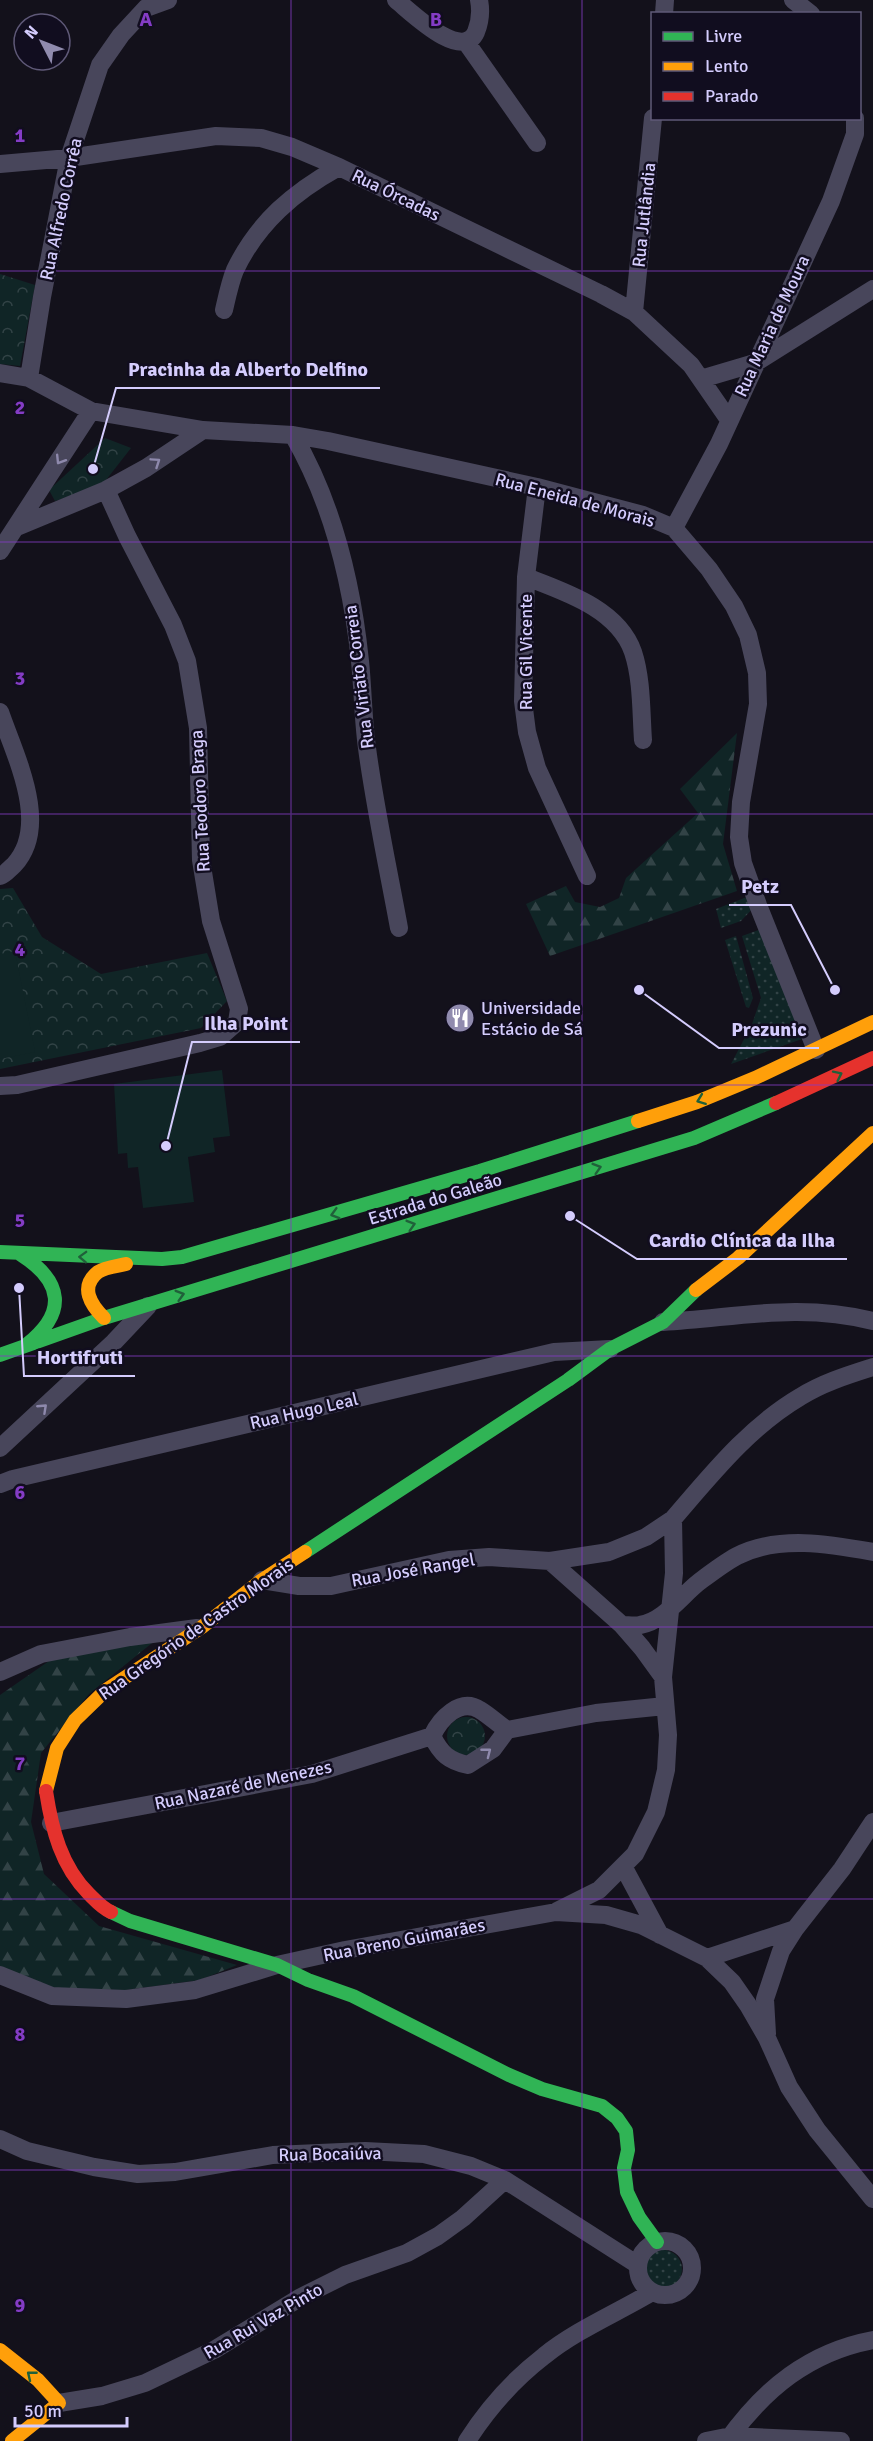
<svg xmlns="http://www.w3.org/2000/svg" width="873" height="2441" font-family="Signika,sans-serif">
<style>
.grass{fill:url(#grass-dots)}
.forest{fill:url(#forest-firs)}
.park{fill:url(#park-crowns)}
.pitch{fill:#102526}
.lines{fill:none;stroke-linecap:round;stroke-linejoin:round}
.street{stroke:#48465b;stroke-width:18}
.fast{stroke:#30b455;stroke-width:14}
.slow{stroke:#ff9f0a;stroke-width:14}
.jam{stroke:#e5322d;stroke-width:14}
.oneway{stroke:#8e89ac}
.oneway2{stroke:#20603a}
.grid{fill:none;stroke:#843cc5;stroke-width:1.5;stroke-opacity:0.55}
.labels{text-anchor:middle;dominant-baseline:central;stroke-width:5;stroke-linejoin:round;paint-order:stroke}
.street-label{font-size:18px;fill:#d4ccfd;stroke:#110d1f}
.poi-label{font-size:18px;fill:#d4ccfd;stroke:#110d1f;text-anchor:start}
.grid-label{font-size:20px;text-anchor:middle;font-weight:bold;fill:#843cc5;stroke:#110d1f;stroke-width:5;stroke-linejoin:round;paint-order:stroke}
.leader{fill:none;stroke:#d4ccfd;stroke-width:2}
.callout-dot{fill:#d4ccfd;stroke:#110d1f;stroke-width:2}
.callout-label{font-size:20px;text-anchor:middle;font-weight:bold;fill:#d4ccfd;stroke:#110d1f;stroke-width:5;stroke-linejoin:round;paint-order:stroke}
</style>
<defs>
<pattern id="grass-dots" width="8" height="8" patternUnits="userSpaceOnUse" patternTransform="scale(1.5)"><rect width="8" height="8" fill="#102526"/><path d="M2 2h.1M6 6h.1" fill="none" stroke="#324346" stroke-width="1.8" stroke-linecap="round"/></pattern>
<pattern id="forest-firs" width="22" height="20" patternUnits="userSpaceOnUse" patternTransform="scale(1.5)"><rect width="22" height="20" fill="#102526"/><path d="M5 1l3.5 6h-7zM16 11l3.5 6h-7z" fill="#324346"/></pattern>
<pattern id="park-crowns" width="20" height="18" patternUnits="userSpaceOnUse" patternTransform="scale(1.5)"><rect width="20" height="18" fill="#102526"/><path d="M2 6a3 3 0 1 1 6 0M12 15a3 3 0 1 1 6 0" fill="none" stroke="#324346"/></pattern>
</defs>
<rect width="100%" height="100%" fill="#13111b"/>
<path class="grass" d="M 752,895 L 756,905 L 741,921 L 721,928 L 716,909 Z
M 764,928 L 805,1038 L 731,1064 L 752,1024 L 761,998 L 742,936 Z
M 736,936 L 753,998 L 749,1008 L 746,1007 L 725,940 Z
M644 2269a19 19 0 1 1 38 0a19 19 0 1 1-38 0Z"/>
<path class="forest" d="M 737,733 L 723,844 L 737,891 L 550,956 L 526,904 L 566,886 L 575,902 L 600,907 L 619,898 L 626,878 L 698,813 L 680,789 Z
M 162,1635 L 89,1694 L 41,1753 L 31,1822 L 44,1874 L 99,1926 L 237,1965 L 200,1980 L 126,1990 L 55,1989 L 0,1967 L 0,1695 L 49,1661 Z"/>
<path class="park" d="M 0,274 L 35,285 L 20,366 L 0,364 Z
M 105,438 L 131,448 L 99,489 L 55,501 L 49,490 Z
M 13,888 L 42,937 L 101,974 L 207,953 L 227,1001 L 201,1028 L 0,1069 L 0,889 Z
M447 1736a19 19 0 1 1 38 0a19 19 0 1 1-38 0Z"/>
<path class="pitch" d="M 15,951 L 35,1052 L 0,1059 L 0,954 Z
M 222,1070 L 230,1136 L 213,1138 L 215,1152 L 188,1157 L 194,1202 L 143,1208 L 138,1167 L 128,1168 L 127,1153 L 118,1154 L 114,1084 Z"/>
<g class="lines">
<path class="street" d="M 396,0 C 410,11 462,63 476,32 C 480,22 481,10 479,0
M 793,0 L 811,14
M 664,14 L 665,0
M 466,42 L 537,143
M 0,164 L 69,158 L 216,136 L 261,138 L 292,147 L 339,167 L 601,294 L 634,312 L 691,365 L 729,420
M 224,310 C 227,297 230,282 235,270 C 258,222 294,192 339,167
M 634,312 L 653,118
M 0,373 L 29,378 L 91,411 L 203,430 L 293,435 L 328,441 L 537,487 L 643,515 L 674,528 L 709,569 L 734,606 L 748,635 L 757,673 L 758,704 L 741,802 L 739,837 L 743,863 L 758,905 L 816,1050
M 29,378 L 42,297 L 69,158 L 100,65 L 121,35 L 146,8 L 168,0
M 701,379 L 755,363 L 873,289
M 293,435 C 332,502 352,584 360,661 C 363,690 363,719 367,748 C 375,808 388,868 399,928
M 537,487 L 526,577 L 523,701 L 527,732 L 537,768 L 587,876
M 17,527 L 106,490 L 146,468 L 203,430
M 674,528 L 719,444 L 831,201 L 855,134 L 855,118
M 0,551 L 91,411
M 526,577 C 565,592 618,609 633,652 C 642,679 641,712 643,740
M 0,712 C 15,756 51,825 14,865 C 9,869 6,874 0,876
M 0,1086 L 17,1085 L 200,1043 L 220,1037 L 237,1022 L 239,1009 L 211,921 L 201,860 L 198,728 L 187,661 L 173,625 L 127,536 L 106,490
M 663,1322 C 736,1318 799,1302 873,1321
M 0,1448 L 114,1342 L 148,1306
M 0,1484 L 13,1479 L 554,1352 L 610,1349
M 550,1561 L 609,1552 L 646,1537 L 673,1519
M 262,1580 L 299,1586 L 331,1586 L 449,1560 L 489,1557 L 550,1561 L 622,1625 L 642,1648 L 663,1677 L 668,1735 L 666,1770 L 656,1812 L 635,1854 L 599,1890 L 557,1911
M 622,1625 C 628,1625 635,1626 640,1625 C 664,1621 681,1596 699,1582 C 711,1573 724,1563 737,1556 C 778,1535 830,1544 873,1552
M 0,1672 L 41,1654 L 130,1637 L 197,1628
M 663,1677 L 674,1573 L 673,1519 C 711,1475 749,1427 800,1397 C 822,1383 848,1375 873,1367
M 432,1736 C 441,1754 449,1761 468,1765 L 493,1749 L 507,1730 L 596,1713 L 665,1706
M 51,1823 L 312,1774 L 432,1736 C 440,1719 460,1697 480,1710 C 490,1716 498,1724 507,1730
M 623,1866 L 660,1935
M 707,1958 L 795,1929 L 842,1869 L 873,1822
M 0,1975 L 52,1996 L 126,1999 L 195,1990 L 277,1965 L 345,1950 L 556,1912 L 606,1915 L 641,1925 L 707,1958 L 732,1982 L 748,2005 L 767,2038 L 789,2087 L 817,2130 L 873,2199
M 767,2034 L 765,1999 L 781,1951 L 795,1929
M 0,2139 L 27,2151 L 94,2167 L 138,2174 L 175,2172 L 273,2155 L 365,2151 L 424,2154 L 471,2166 L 505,2180 L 638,2265
M638 2268a27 27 0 1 1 54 0a27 27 0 1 1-54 0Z
M 59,2403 L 102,2396 L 145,2383 L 214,2350 L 301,2297 L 345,2275 L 407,2253 L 438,2236 L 463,2218 L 505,2180
M 467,2441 C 488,2408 513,2380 544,2356 C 576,2330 617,2313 652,2292
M 706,2441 L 731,2436 L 841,2441
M 727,2441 C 764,2389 809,2352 873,2340"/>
<path class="fast" d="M 0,1252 L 162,1259 L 182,1257 L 480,1171 L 638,1121
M 20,1254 C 64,1282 67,1313 26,1345
M 0,1355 L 104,1318 L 694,1138 L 776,1103
M 305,1552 L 568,1380 L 610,1349 L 663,1322 L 696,1290
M 111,1912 L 130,1921 L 277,1965 L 308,1980 L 353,1996 L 509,2075 L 542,2089 L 602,2106 L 617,2118 L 626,2131 L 628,2150 L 624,2168 L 627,2192 L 639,2217 L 657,2242"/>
<path class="slow" d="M 638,1121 L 697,1102 L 755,1078 L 873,1022
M 696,1290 L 738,1258 L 873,1133
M 104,1318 C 91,1305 79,1287 98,1272 C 105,1267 118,1266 126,1264
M 46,1791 L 57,1748 L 75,1720 L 106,1690 L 202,1627 L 262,1580 L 305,1552
M 0,2350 L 38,2380 L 59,2403 L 12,2441"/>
<path class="jam" d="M 776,1103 L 873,1058
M 46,1791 C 52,1830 61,1866 89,1894 C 96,1901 102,1908 111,1912"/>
</g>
<defs><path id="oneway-chevron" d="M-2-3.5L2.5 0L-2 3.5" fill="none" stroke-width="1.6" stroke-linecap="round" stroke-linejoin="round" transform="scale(1.5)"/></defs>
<g class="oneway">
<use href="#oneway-chevron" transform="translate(60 460) rotate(122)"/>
<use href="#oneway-chevron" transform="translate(156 462) rotate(-34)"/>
<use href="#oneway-chevron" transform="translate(43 1408) rotate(-43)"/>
<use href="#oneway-chevron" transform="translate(487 1752) rotate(-38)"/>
</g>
<g class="oneway2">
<use href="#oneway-chevron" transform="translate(838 1075) rotate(-26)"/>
<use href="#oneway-chevron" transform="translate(701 1100) rotate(159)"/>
<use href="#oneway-chevron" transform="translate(597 1168) rotate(-17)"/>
<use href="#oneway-chevron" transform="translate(335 1214) rotate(164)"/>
<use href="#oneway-chevron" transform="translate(411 1225) rotate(-17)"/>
<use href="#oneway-chevron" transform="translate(83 1257) rotate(-178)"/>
<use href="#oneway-chevron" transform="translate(180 1295) rotate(-16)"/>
<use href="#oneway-chevron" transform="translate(31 2375) rotate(-141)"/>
</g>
<path class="grid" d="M 291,0 L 291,2441M 582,0 L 582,2441M 0,271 L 873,271M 0,542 L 873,542M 0,814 L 873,814M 0,1085 L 873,1085M 0,1356 L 873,1356M 0,1627 L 873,1627M 0,1899 L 873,1899M 0,2170 L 873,2170"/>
<defs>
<g id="restaurant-disc" transform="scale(1.5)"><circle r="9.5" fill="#908bae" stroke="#110d1f"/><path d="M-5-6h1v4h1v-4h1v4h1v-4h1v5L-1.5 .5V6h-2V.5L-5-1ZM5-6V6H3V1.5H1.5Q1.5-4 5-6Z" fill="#fff"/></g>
</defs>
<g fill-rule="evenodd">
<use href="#restaurant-disc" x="460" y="1018"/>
</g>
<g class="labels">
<g class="street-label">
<text transform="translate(396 195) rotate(26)">Rua Órcadas</text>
<text transform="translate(61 209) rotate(-78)">Rua Alfredo Corrêa</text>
<text transform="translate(644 215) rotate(-84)">Rua Jutlândia</text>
<text transform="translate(772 326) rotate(-65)">Rua Maria de Moura</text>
<text transform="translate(575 500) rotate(15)">Rua Eneida de Morais</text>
<text transform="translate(526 652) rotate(-90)">Rua Gil Vicente</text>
<text transform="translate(359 677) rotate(-97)">Rua Viriato Correia</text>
<text transform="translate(200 801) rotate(-93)">Rua Teodoro Braga</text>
<text transform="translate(435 1199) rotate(-17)">Estrada do Galeão</text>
<text transform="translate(304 1411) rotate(-13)">Rua Hugo Leal</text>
<text transform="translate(413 1570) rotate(-10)">Rua José Rangel</text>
<text transform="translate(196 1629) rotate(-35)">Rua Gregório de Castro Morais</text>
<text transform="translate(243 1785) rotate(-12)">Rua Nazaré de Menezes</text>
<text transform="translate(404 1940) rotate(-11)">Rua Breno Guimarães</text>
<text transform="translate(330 2154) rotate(-1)">Rua Bocaiúva</text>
<text transform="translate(263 2321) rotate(-30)">Rua Rui Vaz Pinto</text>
</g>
<g class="poi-label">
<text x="481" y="1008">Universidade<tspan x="481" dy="21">Estácio de Sá</tspan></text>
</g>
</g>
<g class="grid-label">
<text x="146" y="26">A</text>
<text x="436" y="26">B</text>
<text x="20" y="142">1</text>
<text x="20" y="414">2</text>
<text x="20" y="685">3</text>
<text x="20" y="956">4</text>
<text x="20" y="1227">5</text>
<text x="20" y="1499">6</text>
<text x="20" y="1770">7</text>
<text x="20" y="2041">8</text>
<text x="20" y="2312">9</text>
</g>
<path class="leader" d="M93 469L116 388H380M835 990L791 905H729M166 1146L192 1042H300M639 990L719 1048H819M570 1216L637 1259H847M19 1288L24 1376H135"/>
<g class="callout-dot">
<circle cx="93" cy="469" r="6"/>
<circle cx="835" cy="990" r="6"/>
<circle cx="166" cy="1146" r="6"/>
<circle cx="639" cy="990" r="6"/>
<circle cx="570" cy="1216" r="6"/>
<circle cx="19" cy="1288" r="6"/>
</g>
<g class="callout-label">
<text x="248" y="376">Pracinha da Alberto Delfino</text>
<text x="760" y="893">Petz</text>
<text x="246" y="1030">Ilha Point</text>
<text x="769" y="1036">Prezunic</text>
<text x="742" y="1247">Cardio Clínica da Ilha</text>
<text x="80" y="1364">Hortifruti</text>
</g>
<rect x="651" y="12" width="210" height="108" fill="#110d1f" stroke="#5f5978" stroke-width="1.5"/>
<rect x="663" y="32" width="30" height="9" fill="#30b455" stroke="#5f5978" stroke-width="1.5"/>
<text x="705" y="42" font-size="18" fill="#d4ccfd">Livre</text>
<rect x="663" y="62" width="30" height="9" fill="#ff9f0a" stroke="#5f5978" stroke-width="1.5"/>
<text x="705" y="72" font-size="18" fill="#d4ccfd">Lento</text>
<rect x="663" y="92" width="30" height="9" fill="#e5322d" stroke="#5f5978" stroke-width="1.5"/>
<text x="705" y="102" font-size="18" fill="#d4ccfd">Parado</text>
<g transform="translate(42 42) rotate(312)"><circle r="28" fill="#110d1f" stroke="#5f5978" stroke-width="1.5"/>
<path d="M0-4.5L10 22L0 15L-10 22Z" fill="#908bae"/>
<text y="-9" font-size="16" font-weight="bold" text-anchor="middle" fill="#d4ccfd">N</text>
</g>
<path d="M15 2417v9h112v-9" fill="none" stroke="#d4ccfd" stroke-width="3"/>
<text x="24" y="2417" font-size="18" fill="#d4ccfd" stroke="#110d1f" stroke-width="4.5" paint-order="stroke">50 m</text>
</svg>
